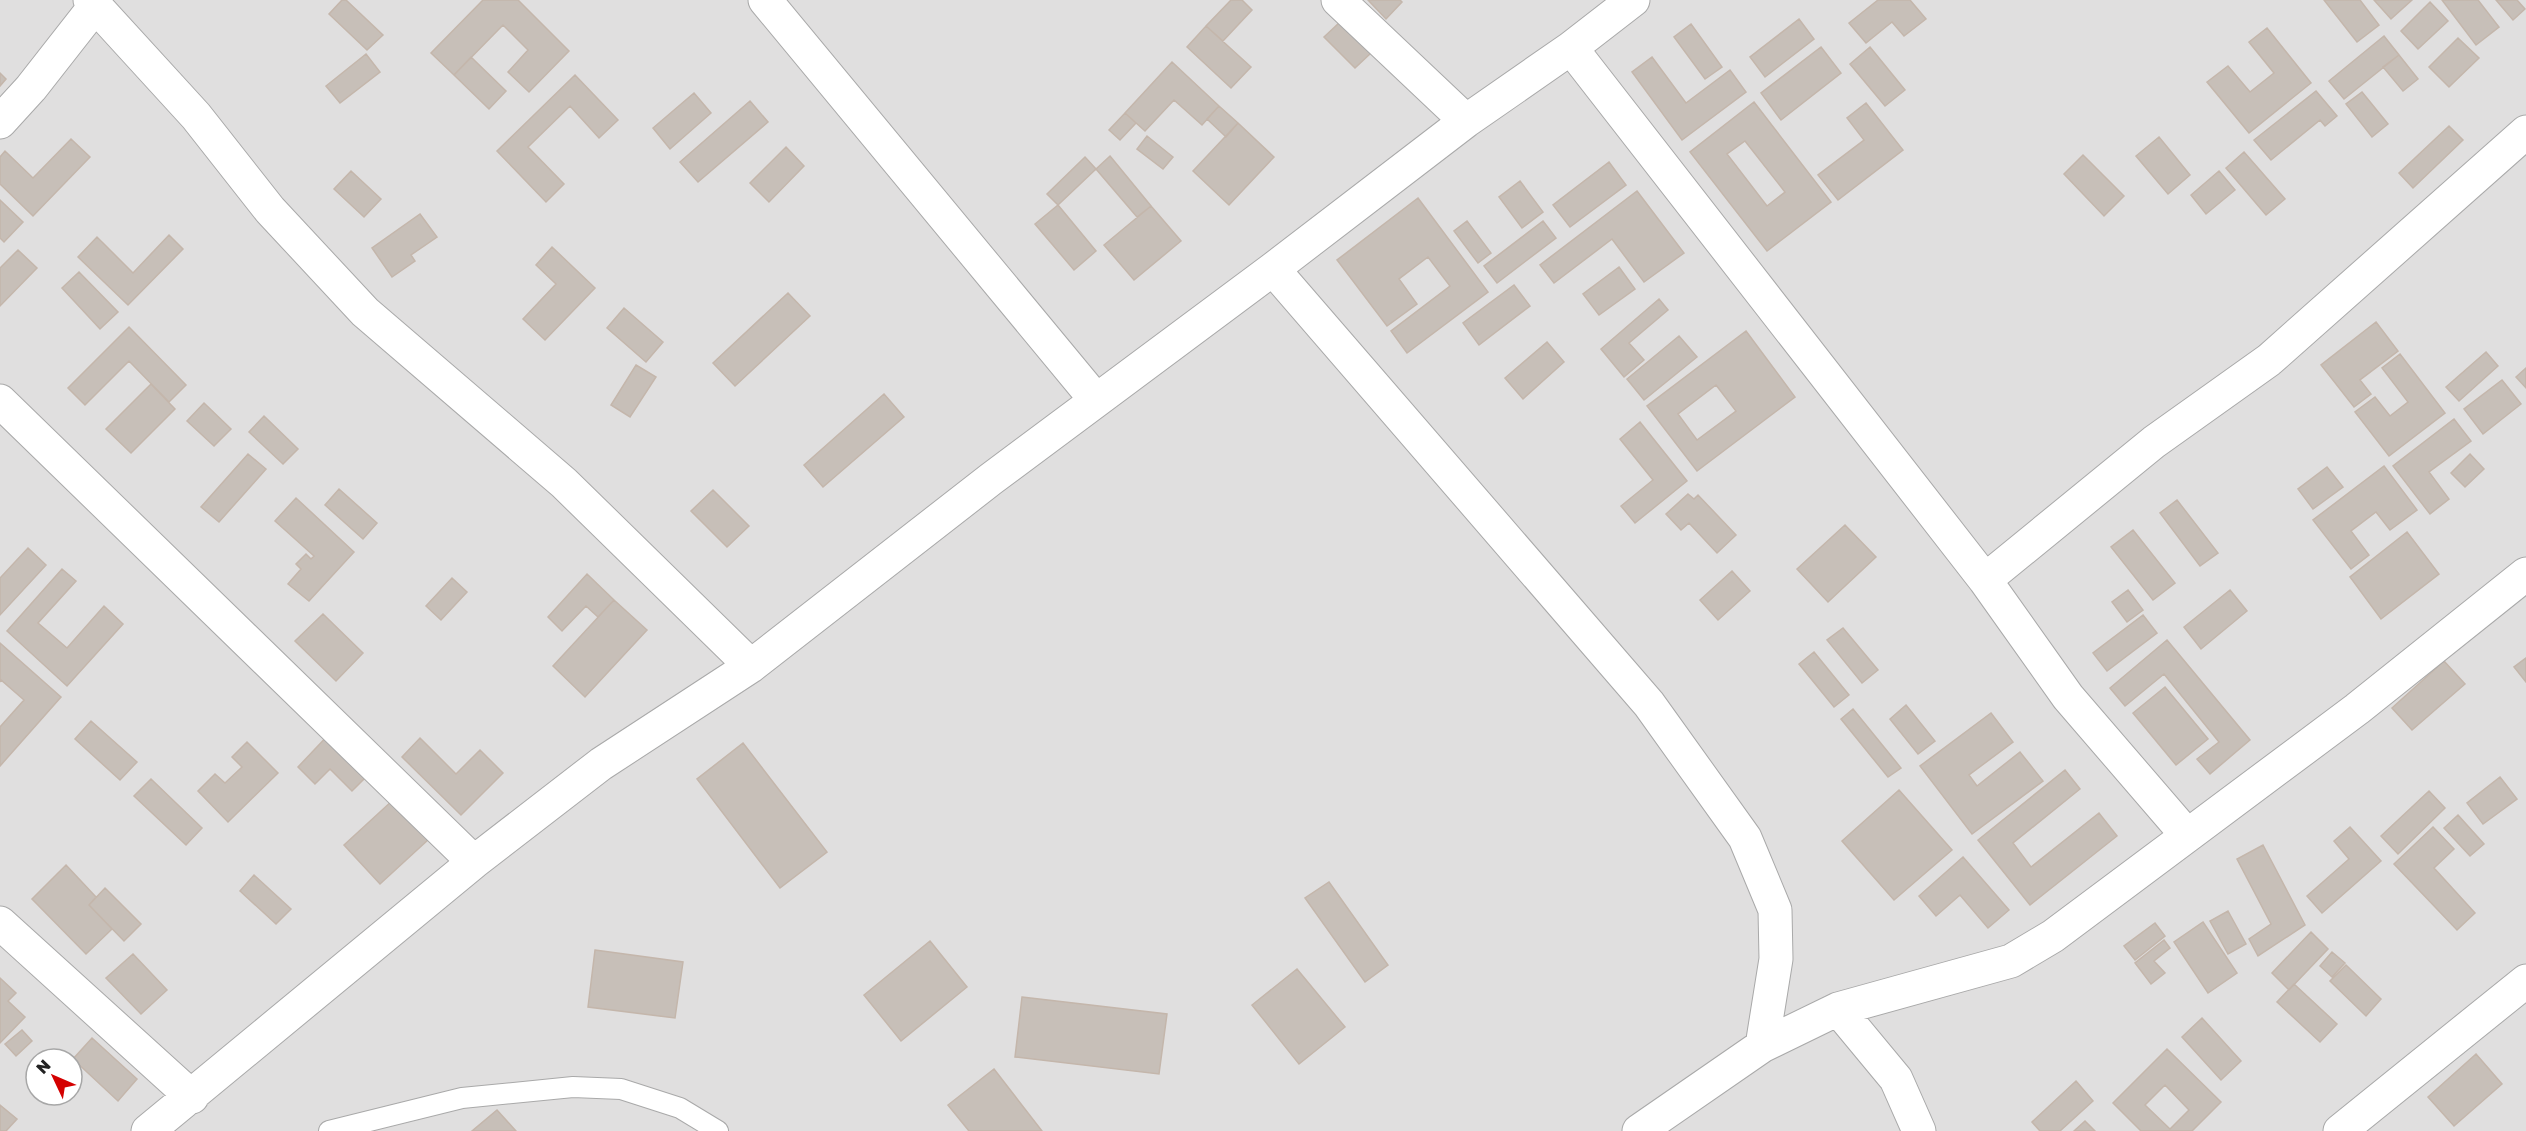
<svg xmlns="http://www.w3.org/2000/svg" width="2526" height="1131" font-family="'Golos Text',sans-serif">
<style>
.residential{fill:#e0dfdf;fill-rule:evenodd}
.building{fill:#c7bfb8;stroke:#c4b6ab;stroke-width:1.5;fill-rule:evenodd}
.lines{fill:none;stroke-linecap:round;stroke-linejoin:round}
.lane-casing{stroke:#a9a9a9;stroke-width:22}
.street-casing{stroke:#a9a9a9;stroke-width:35}
.lane{stroke:#fff;stroke-width:20}
.street{stroke:#fff;stroke-width:33}
</style>
<rect width="100%" height="100%" fill="#f2efe9"/>
<path class="residential" d="M 0,0 L 2526,0 L 2526,1131 L 0,1131 ZM 36,1059 L 72,1059 L 72,1095 L 36,1095 Z"/>
<path class="building" d="M 342,0 L 346,0 L 383,35 L 367,50 L 329,14 Z
M 483,0 L 518,0 L 569,51 L 529,92 L 508,72 L 528,50 L 503,25 L 454,75 L 431,53 Z
M 1231,0 L 1242,0 L 1252,10 L 1223,41 L 1206,26 Z
M 1368,0 L 1400,0 L 1402,2 L 1386,19 Z
M 1878,0 L 1910,0 L 1926,19 L 1904,36 L 1892,22 L 1866,43 L 1849,23 Z
M 2324,0 L 2360,0 L 2379,25 L 2357,42 Z
M 2374,0 L 2412,0 L 2391,19 Z
M 2442,0 L 2478,0 L 2499,27 L 2476,45 Z
M 2496,0 L 2517,0 L 2525,9 L 2513,20 Z
M 2430,2 L 2448,21 L 2418,49 L 2401,31 Z
M 1799,19 L 1814,39 L 1765,77 L 1750,57 Z
M 1340,22 L 1371,53 L 1355,68 L 1324,37 Z
M 1691,24 L 1722,67 L 1705,79 L 1674,37 Z
M 1206,26 L 1251,67 L 1231,88 L 1187,47 Z
M 2267,28 L 2311,83 L 2249,133 L 2207,82 L 2228,66 L 2250,92 L 2274,73 L 2249,42 Z
M 2384,36 L 2399,55 L 2344,99 L 2329,81 Z
M 2458,38 L 2479,58 L 2449,87 L 2429,67 Z
M 1821,47 L 1841,73 L 1781,120 L 1761,93 Z
M 1870,47 L 1905,90 L 1885,106 L 1850,64 Z
M 366,54 L 380,72 L 340,103 L 326,86 Z
M 2399,55 L 2418,79 L 2403,91 L 2383,67 Z
M 471,57 L 506,91 L 489,109 L 454,75 Z
M 1652,57 L 1686,103 L 1730,70 L 1746,92 L 1682,140 L 1632,72 Z
M 1172,62 L 1219,106 L 1202,125 L 1174,100 L 1145,131 L 1125,113 Z
M 0,73 L 6,79 L 0,86 Z
M 575,75 L 618,120 L 599,138 L 570,106 L 528,147 L 564,184 L 546,202 L 497,151 Z
M 2316,91 L 2337,116 L 2325,126 L 2320,120 L 2271,160 L 2254,140 Z
M 2362,92 L 2388,124 L 2372,137 L 2346,104 Z
M 694,93 L 711,113 L 670,149 L 653,128 Z
M 750,101 L 768,122 L 698,182 L 680,162 Z
M 1754,102 L 1831,202 L 1767,251 L 1690,152 ZM 1745,141 L 1785,192 L 1767,206 L 1727,154 Z
M 1866,103 L 1903,150 L 1838,200 L 1818,175 L 1864,140 L 1847,118 Z
M 1219,106 L 1238,123 L 1226,137 L 1207,119 Z
M 1125,113 L 1136,123 L 1120,140 L 1109,130 Z
M 1238,123 L 1274,157 L 1229,205 L 1193,171 Z
M 2449,126 L 2463,140 L 2413,188 L 2399,173 Z
M 1147,136 L 1173,157 L 1163,169 L 1137,149 Z
M 2159,137 L 2190,175 L 2168,194 L 2136,156 Z
M 71,139 L 90,157 L 33,216 L 0,184 L 0,157 L 5,151 L 33,178 Z
M 786,147 L 804,166 L 769,202 L 750,183 Z
M 2244,152 L 2285,199 L 2266,215 L 2226,168 Z
M 2083,155 L 2124,196 L 2104,216 L 2064,174 Z
M 1110,156 L 1151,206 L 1137,217 L 1096,169 Z
M 1085,157 L 1096,169 L 1058,205 L 1047,194 Z
M 1609,162 L 1626,185 L 1570,227 L 1553,205 Z
M 351,171 L 381,199 L 364,217 L 334,189 Z
M 2219,171 L 2235,190 L 2206,214 L 2191,195 Z
M 1520,181 L 1543,212 L 1522,228 L 1499,197 Z
M 1637,191 L 1684,253 L 1644,282 L 1612,239 L 1554,283 L 1540,265 Z
M 1418,198 L 1488,292 L 1407,353 L 1391,331 L 1450,286 L 1428,257 L 1399,279 L 1417,304 L 1387,326 L 1337,260 Z
M 0,200 L 23,222 L 4,242 L 0,238 Z
M 1058,205 L 1096,251 L 1074,270 L 1035,224 Z
M 1151,206 L 1181,241 L 1134,280 L 1104,245 Z
M 420,214 L 437,237 L 411,255 L 415,261 L 392,277 L 372,248 Z
M 1467,221 L 1491,253 L 1478,263 L 1454,231 Z
M 1543,221 L 1556,238 L 1497,283 L 1484,266 Z
M 169,235 L 183,249 L 128,305 L 78,257 L 97,237 L 133,273 Z
M 552,247 L 595,288 L 545,340 L 523,319 L 556,284 L 536,265 Z
M 18,250 L 37,268 L 0,306 L 0,268 Z
M 1619,267 L 1635,289 L 1599,315 L 1583,294 Z
M 79,272 L 118,312 L 100,329 L 62,288 Z
M 1514,285 L 1530,306 L 1479,345 L 1463,323 Z
M 788,293 L 810,316 L 735,386 L 713,363 Z
M 1659,299 L 1668,310 L 1629,343 L 1644,360 L 1624,377 L 1601,349 Z
M 624,308 L 663,342 L 646,362 L 607,328 Z
M 2376,322 L 2398,351 L 2360,380 L 2371,394 L 2354,407 L 2321,365 Z
M 129,327 L 186,385 L 169,402 L 129,361 L 85,405 L 68,388 Z
M 1746,331 L 1795,397 L 1697,471 L 1647,406 ZM 1716,385 L 1736,411 L 1697,440 L 1678,414 Z
M 1679,336 L 1697,357 L 1644,400 L 1627,379 Z
M 1547,342 L 1564,362 L 1523,399 L 1505,378 Z
M 2486,352 L 2498,366 L 2459,401 L 2446,387 Z
M 2400,354 L 2445,413 L 2389,456 L 2355,412 L 2375,397 L 2390,416 L 2408,402 L 2382,368 Z
M 636,365 L 656,377 L 630,417 L 611,405 Z
M 2526,368 L 2526,388 L 2516,377 Z
M 2502,380 L 2521,404 L 2483,434 L 2464,409 Z
M 151,384 L 175,409 L 131,453 L 106,429 Z
M 884,394 L 904,417 L 823,487 L 804,465 Z
M 204,403 L 231,429 L 214,446 L 187,421 Z
M 264,416 L 298,449 L 283,464 L 249,432 Z
M 2454,419 L 2471,441 L 2429,472 L 2449,499 L 2430,514 L 2393,466 Z
M 1640,422 L 1687,481 L 1635,523 L 1621,506 L 1653,480 L 1620,439 Z
M 248,454 L 266,469 L 219,522 L 201,507 Z
M 2470,454 L 2484,469 L 2465,487 L 2451,473 Z
M 2384,466 L 2417,510 L 2390,530 L 2376,512 L 2351,531 L 2369,555 L 2351,569 L 2313,520 Z
M 2327,467 L 2343,487 L 2313,509 L 2298,489 Z
M 339,489 L 377,523 L 363,539 L 325,505 Z
M 713,490 L 749,526 L 727,547 L 691,511 Z
M 1688,494 L 1694,499 L 1698,495 L 1736,535 L 1717,553 L 1689,523 L 1681,530 L 1666,514 Z
M 296,498 L 354,552 L 309,601 L 288,584 L 301,569 L 296,564 L 306,554 L 311,559 L 314,556 L 275,521 Z
M 2177,500 L 2218,553 L 2200,566 L 2160,513 Z
M 1845,525 L 1876,557 L 1828,602 L 1797,569 Z
M 2133,530 L 2175,583 L 2153,600 L 2111,547 Z
M 2407,532 L 2439,574 L 2381,619 L 2350,577 Z
M 28,548 L 46,565 L 0,615 L 0,578 Z
M 62,569 L 76,581 L 38,623 L 67,648 L 104,606 L 123,624 L 67,686 L 7,631 Z
M 1732,571 L 1750,591 L 1718,620 L 1700,600 Z
M 587,574 L 614,600 L 598,617 L 586,606 L 562,631 L 548,617 Z
M 452,578 L 467,592 L 441,620 L 426,606 Z
M 2128,590 L 2143,610 L 2127,622 L 2112,602 Z
M 2230,590 L 2247,611 L 2201,649 L 2184,627 Z
M 614,600 L 647,630 L 585,697 L 553,666 Z
M 323,614 L 363,653 L 336,681 L 295,641 Z
M 2143,615 L 2157,633 L 2107,671 L 2093,653 Z
M 1843,628 L 1878,670 L 1862,683 L 1827,640 Z
M 2167,640 L 2250,740 L 2210,774 L 2197,759 L 2219,742 L 2164,674 L 2125,706 L 2110,688 Z
M 0,643 L 61,697 L 0,766 L 0,727 L 24,700 L 1,680 L 0,682 Z
M 1814,652 L 1849,695 L 1834,707 L 1799,664 Z
M 2526,658 L 2526,682 L 2514,667 Z
M 2444,661 L 2465,684 L 2412,730 L 2392,708 Z
M 2165,687 L 2208,739 L 2176,765 L 2133,713 Z
M 1906,705 L 1935,741 L 1918,754 L 1890,719 Z
M 1853,709 L 1901,768 L 1888,777 L 1841,719 Z
M 1991,713 L 2013,742 L 1969,775 L 1977,786 L 2020,752 L 2043,781 L 1972,834 L 1920,766 Z
M 91,721 L 137,762 L 120,780 L 75,739 Z
M 332,731 L 373,770 L 352,791 L 330,769 L 315,784 L 298,767 Z
M 420,738 L 456,774 L 480,750 L 503,773 L 461,815 L 402,757 Z
M 247,742 L 278,773 L 228,822 L 198,791 L 215,774 L 225,783 L 242,767 L 232,757 Z
M 743,743 L 827,852 L 780,888 L 697,779 Z
M 2065,770 L 2080,789 L 2013,843 L 2031,867 L 2099,813 L 2117,836 L 2030,905 L 1978,840 Z
M 2500,777 L 2517,799 L 2483,824 L 2467,803 Z
M 151,779 L 202,828 L 186,845 L 134,796 Z
M 1899,790 L 1952,850 L 1894,900 L 1842,841 Z
M 2429,791 L 2445,808 L 2398,854 L 2381,836 Z
M 393,800 L 429,839 L 380,884 L 344,845 Z
M 2458,815 L 2484,844 L 2470,856 L 2444,828 Z
M 2350,827 L 2381,861 L 2322,913 L 2307,896 L 2349,859 L 2334,841 Z
M 2433,827 L 2454,849 L 2434,868 L 2475,913 L 2457,930 L 2394,864 Z
M 2263,845 L 2305,925 L 2258,956 L 2249,939 L 2271,924 L 2237,859 Z
M 1963,857 L 2009,910 L 1988,928 L 1960,895 L 1936,916 L 1919,896 Z
M 66,865 L 96,897 L 89,905 L 112,929 L 86,954 L 32,899 Z
M 254,875 L 291,909 L 276,924 L 240,891 Z
M 1329,882 L 1388,965 L 1365,982 L 1305,898 Z
M 105,888 L 141,924 L 124,941 L 89,905 Z
M 2228,911 L 2246,944 L 2228,954 L 2210,921 Z
M 2203,922 L 2237,973 L 2208,993 L 2174,942 Z
M 2155,923 L 2165,936 L 2135,960 L 2124,946 Z
M 2311,932 L 2328,949 L 2289,990 L 2272,973 Z
M 2164,940 L 2170,948 L 2154,961 L 2165,973 L 2151,984 L 2135,963 Z
M 930,941 L 967,987 L 901,1041 L 864,995 Z
M 595,950 L 683,962 L 675,1018 L 588,1007 Z
M 2332,952 L 2345,963 L 2332,977 L 2320,966 Z
M 133,954 L 167,990 L 141,1014 L 106,978 Z
M 2346,965 L 2381,999 L 2366,1016 L 2330,981 Z
M 1297,969 L 1345,1027 L 1299,1064 L 1252,1005 Z
M 0,978 L 16,993 L 8,1001 L 25,1017 L 0,1043 Z
M 2294,984 L 2337,1024 L 2320,1042 L 2277,1002 Z
M 1022,997 L 1167,1014 L 1159,1074 L 1015,1057 Z
M 2202,1018 L 2241,1061 L 2221,1080 L 2182,1037 Z
M 22,1030 L 32,1041 L 16,1056 L 5,1044 Z
M 92,1038 L 137,1079 L 118,1101 L 73,1059 Z
M 2167,1049 L 2221,1102 L 2192,1131 L 2141,1131 L 2113,1103 ZM 2165,1085 L 2189,1110 L 2170,1129 L 2145,1105 Z
M 2476,1054 L 2502,1084 L 2454,1126 L 2428,1097 Z
M 994,1069 L 1042,1131 L 969,1131 L 948,1105 Z
M 2076,1081 L 2093,1101 L 2060,1131 L 2040,1131 L 2032,1122 Z
M 0,1105 L 17,1119 L 6,1131 L 0,1131 Z
M 497,1110 L 516,1131 L 472,1131 Z
M 2085,1121 L 2095,1131 L 2074,1131 Z"/>
<g class="lines">
<g class="lane-casing">
<path id="lane" d="M 329,1131 L 462,1098 L 573,1087 L 621,1089 L 680,1108 L 718,1131"/>
</g>
<g class="street-casing">
<path id="street" d="M 90,0 L 196,116 L 270,210 L 365,312 L 564,483 L 751,666
M 765,0 L 1096,400
M 1338,0 L 1466,121
M 1571,48 L 1985,580 L 2068,697 L 2186,834
M 0,122 L 31,88 L 96,5
M 1273,269 L 1649,704 L 1745,838 L 1775,910 L 1776,959 L 1762,1046
M 0,401 L 474,862
M 1985,580 L 2154,442 L 2269,360 L 2526,132
M 0,923 L 192,1097
M 1838,1009 L 1896,1079 L 1919,1131
M 148,1131 L 474,862 L 601,764 L 751,666 L 991,479 L 1273,269 L 1466,121 L 1571,48 L 1633,0
M 1639,1131 L 1762,1046 L 1838,1009 L 2011,961 L 2053,936 L 2357,709 L 2526,574
M 2340,1131 L 2526,981"/>
</g>
<use href="#lane" class="lane"/>
<use href="#street" class="street"/>
</g>
<g transform="translate(54 1077) rotate(314)"><circle r="28" fill="#ffffff" stroke="#a7a7a7" stroke-width="1.5"/>
<path d="M0-4.5L10 22L0 15L-10 22Z" fill="#d40000"/>
<text y="-9" font-size="16" font-weight="bold" text-anchor="middle" fill="#222222">N</text>
</g>
</svg>
